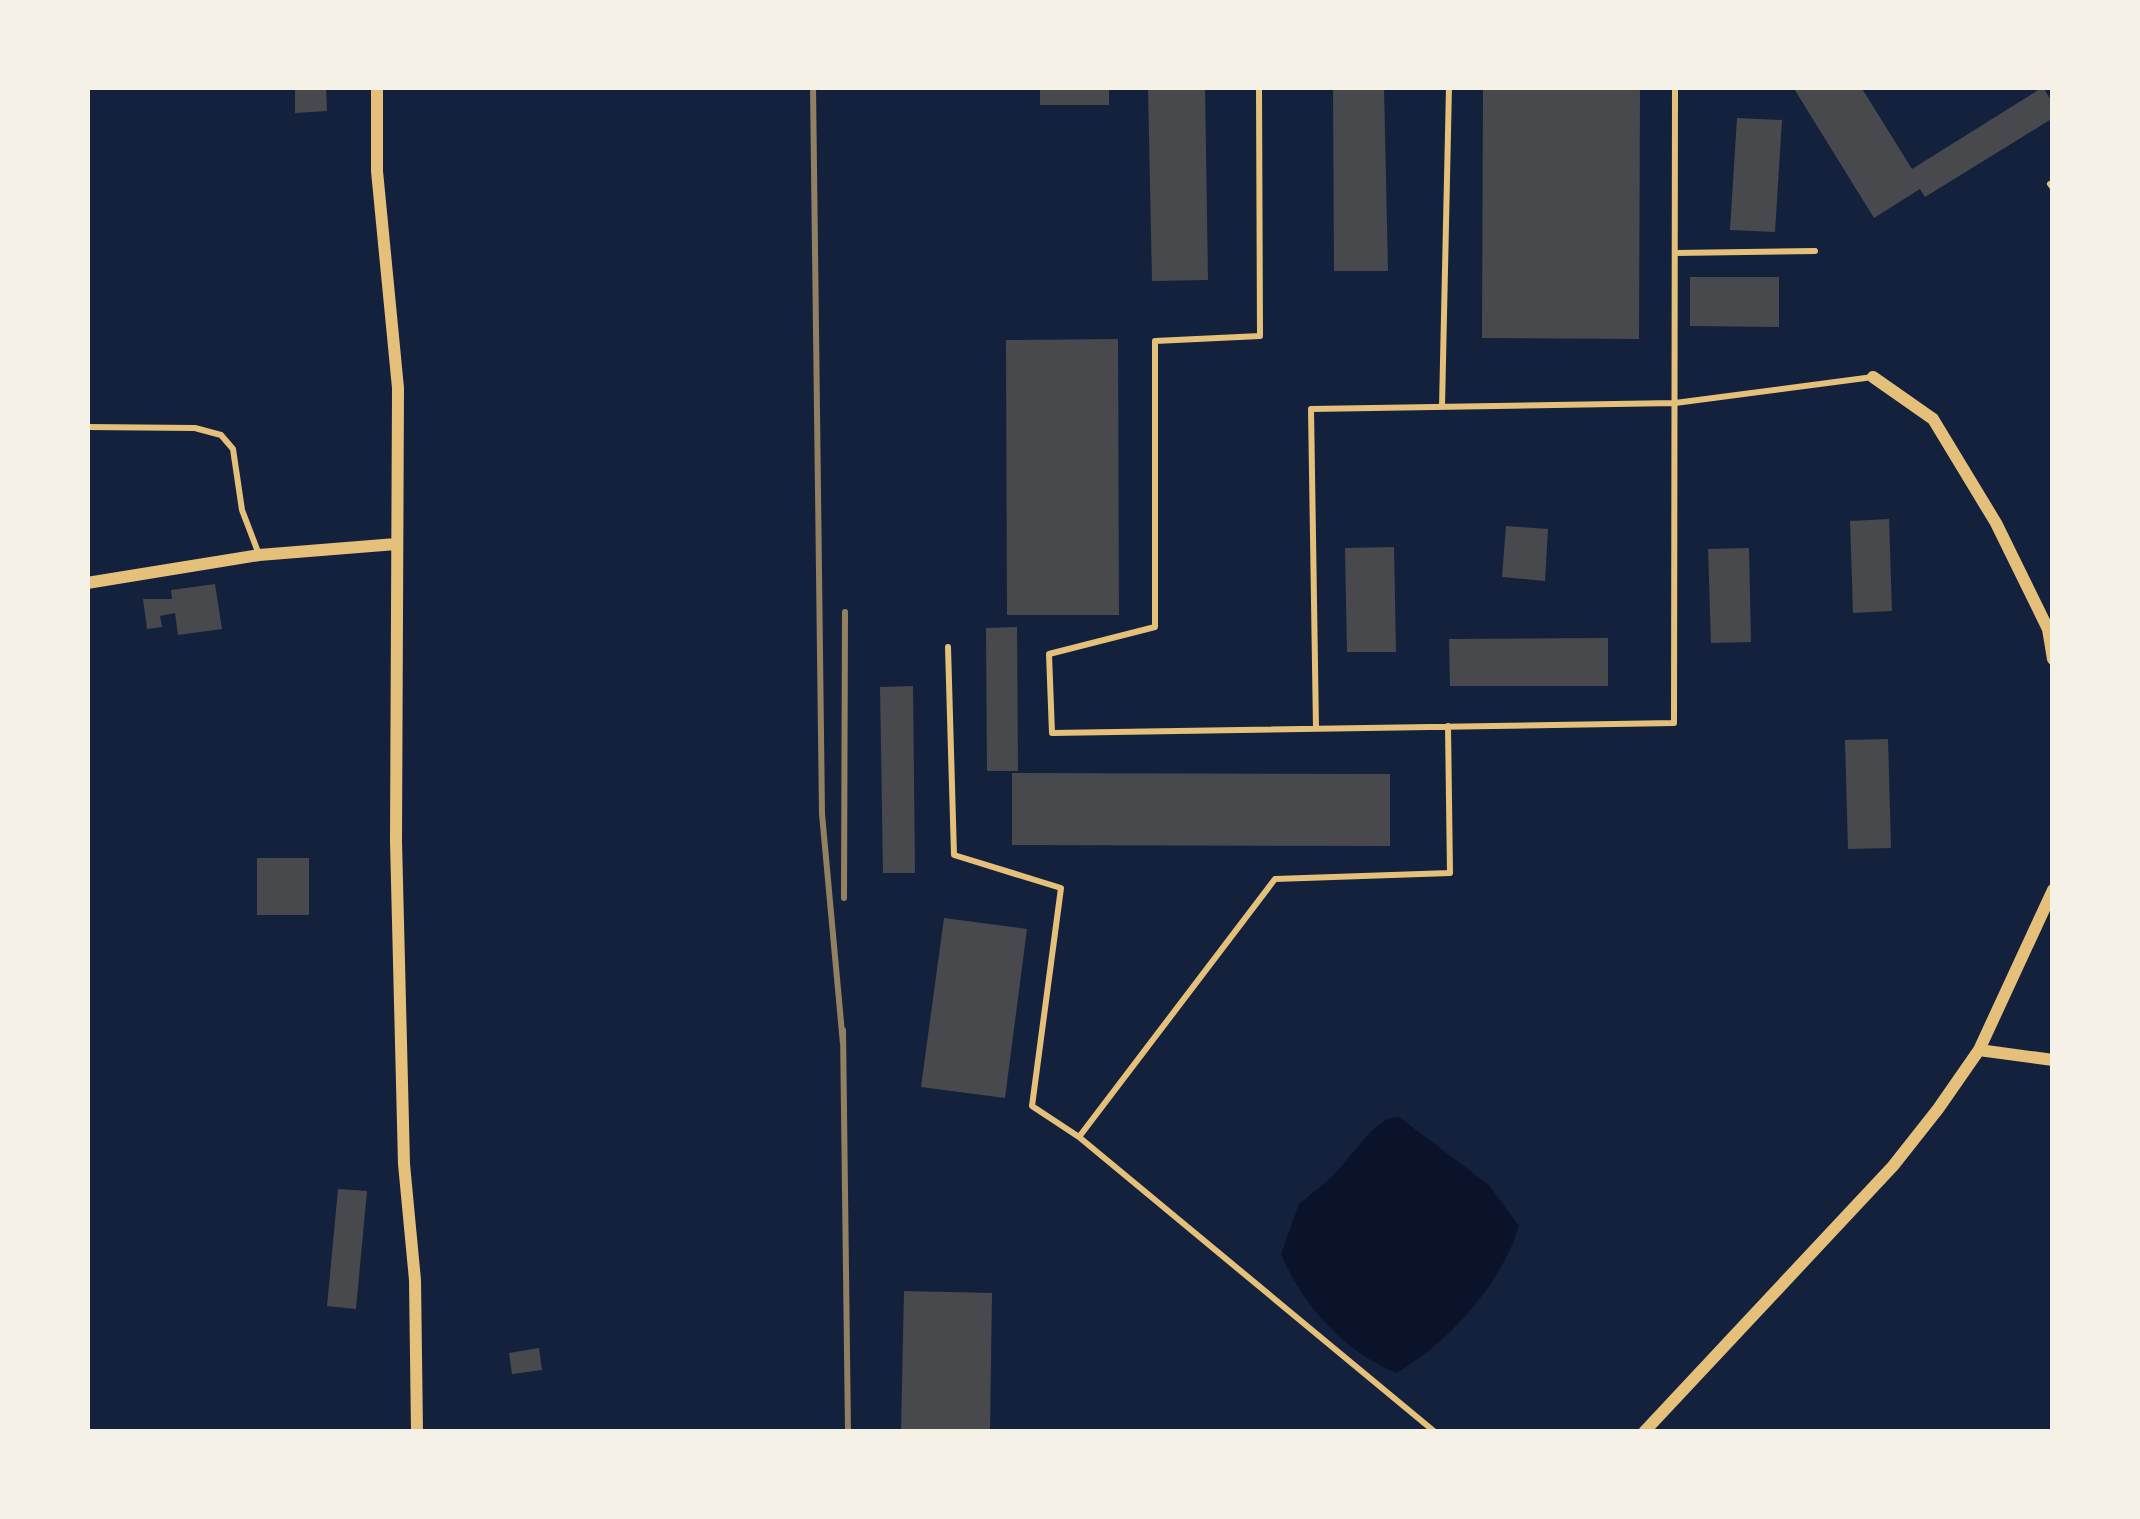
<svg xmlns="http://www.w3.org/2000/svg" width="2140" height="1519" font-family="Ubuntu,sans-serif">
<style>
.water{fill:#0b132b}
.building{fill:#48494c}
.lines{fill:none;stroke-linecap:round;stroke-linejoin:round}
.service{stroke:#e5c07b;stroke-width:6}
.minor{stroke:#e5c07b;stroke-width:12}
.rail{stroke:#918062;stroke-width:6}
</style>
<rect width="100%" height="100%" fill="#14213d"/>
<path class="water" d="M 1399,1117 L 1489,1185 L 1519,1226 C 1502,1283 1448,1344 1396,1373 C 1345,1352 1302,1305 1281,1254 L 1299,1204 L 1333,1176 L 1371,1131 L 1387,1119 Z"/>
<path class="building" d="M 295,87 L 326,87 L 327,111 L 295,113 Z
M 1040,87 L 1109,87 L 1109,105 L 1040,105 Z
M 1148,87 L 1205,87 L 1208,280 L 1152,281 Z
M 1333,87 L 1384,87 L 1388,271 L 1334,271 Z
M 1793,87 L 1861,87 L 1912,169 L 2043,87 L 2053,104 L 2053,118 L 1925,197 L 1920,189 L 1874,218 Z
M 1483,89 L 1640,89 L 1639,339 L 1482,338 Z
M 1737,118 L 1782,120 L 1775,232 L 1730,230 Z
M 1690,277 L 1779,277 L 1779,327 L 1690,326 Z
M 1118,339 L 1119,615 L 1007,615 L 1006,340 Z
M 1889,519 L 1892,611 L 1853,613 L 1850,521 Z
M 1506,526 L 1548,529 L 1545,581 L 1502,577 Z
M 1394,547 L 1396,652 L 1347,652 L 1345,548 Z
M 1749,548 L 1751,642 L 1711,643 L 1708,549 Z
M 215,584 L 222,629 L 178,635 L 175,613 L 160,616 L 162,627 L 147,629 L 143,599 L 172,599 L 171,590 Z
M 1017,627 L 1018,771 L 987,771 L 986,628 Z
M 1608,638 L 1608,686 L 1450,686 L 1449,639 Z
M 913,686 L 915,873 L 883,873 L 880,687 Z
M 1888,739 L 1891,848 L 1848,849 L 1845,740 Z
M 1012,773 L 1390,774 L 1390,846 L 1012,845 Z
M 257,858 L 309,858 L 309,915 L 257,915 Z
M 944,918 L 1027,929 L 1005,1098 L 921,1087 Z
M 338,1189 L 367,1191 L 356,1309 L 327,1306 Z
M 904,1291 L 992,1293 L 990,1432 L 901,1432 Z
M 539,1348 L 542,1370 L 512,1374 L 509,1353 Z"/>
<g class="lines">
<path class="service" d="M 1259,87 L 1260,336 L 1155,341 L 1155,627 L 1049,654 L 1052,733 L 1674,723 L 1675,87
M 2050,184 L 2053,188
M 1675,253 L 1815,251
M 1442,407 L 1449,87
M 87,427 L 195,428 L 221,435 L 233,449 L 242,510 L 258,552
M 948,647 L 954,855 L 1061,888 L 1032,1106 L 1079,1137
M 1316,728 L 1311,409 L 1675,403 L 1873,377
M 1435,1432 L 1079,1137 L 1275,879 L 1450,873 L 1448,726"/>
<path class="minor" d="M 377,87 L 377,171 L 398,388 L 396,841 L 404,1164 L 415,1280 L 417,1432
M 1873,377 L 1933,419 L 1996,523 L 2048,629 L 2053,659
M 87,583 L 259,555 L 396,544
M 1979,1050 L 2053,1060
M 1644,1432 L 1893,1166 L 1938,1109 L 1979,1050 L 2053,890"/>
<path class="rail" d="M 813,87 L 822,814 L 843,1044
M 844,898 L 845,612
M 843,1030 L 848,1432"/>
</g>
<rect width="2140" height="1519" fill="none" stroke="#f6f1e7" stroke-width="180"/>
</svg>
